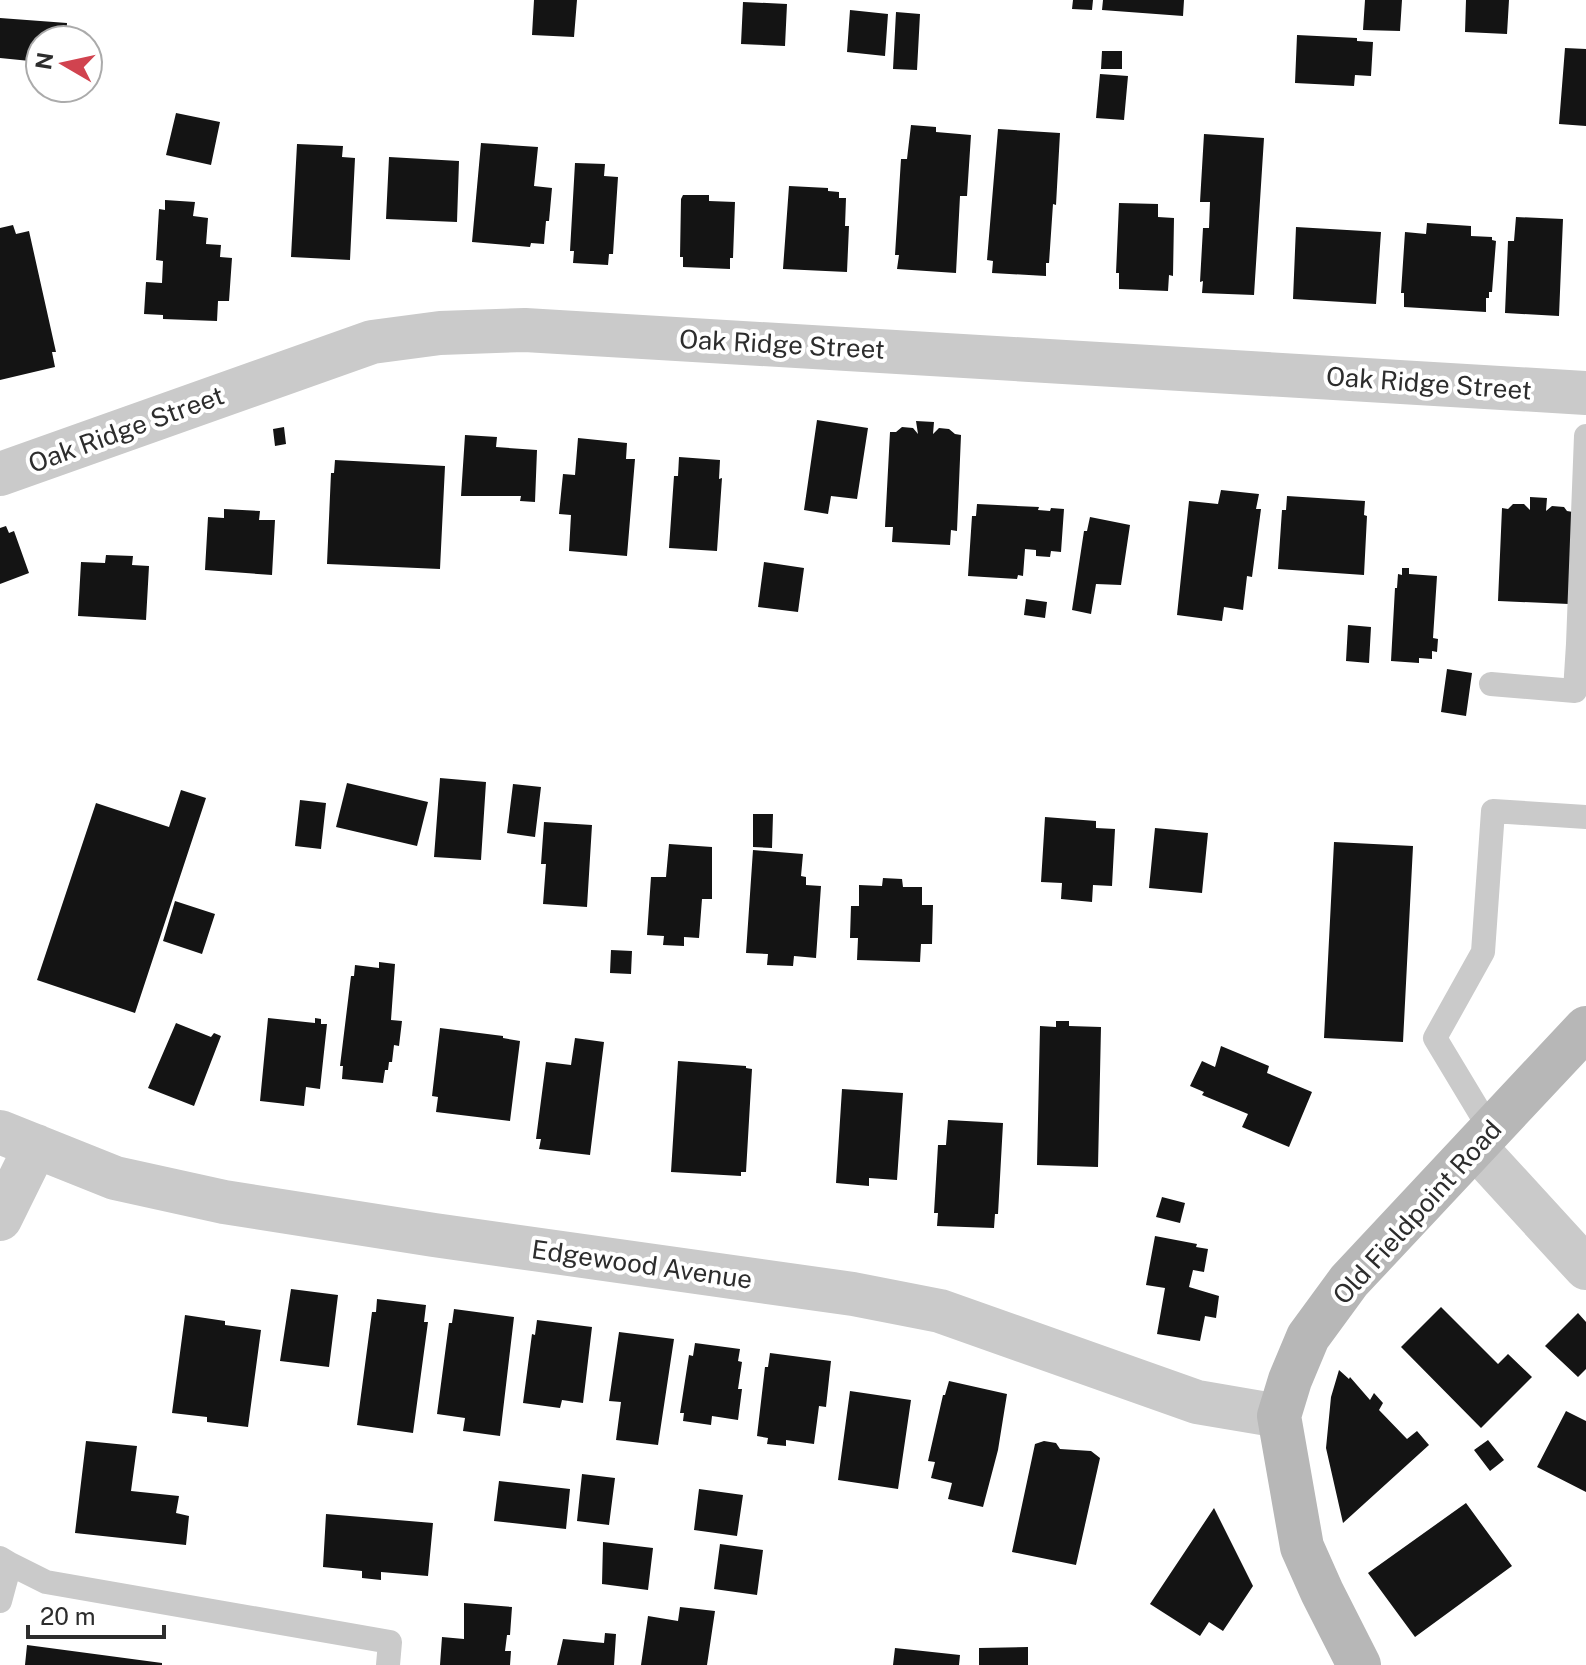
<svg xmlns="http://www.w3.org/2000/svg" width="1586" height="1665" font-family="'Public Sans',sans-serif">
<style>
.building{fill:#141414}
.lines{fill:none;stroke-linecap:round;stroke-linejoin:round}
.service{stroke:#cacaca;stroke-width:24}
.minor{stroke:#cacaca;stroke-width:44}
.secondary{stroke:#b7b7b7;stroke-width:44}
.labels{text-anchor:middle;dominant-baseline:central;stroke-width:8;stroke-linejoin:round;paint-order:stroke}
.street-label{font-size:26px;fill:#2d2d2d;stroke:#fff}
</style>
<rect width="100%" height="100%" fill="#fff"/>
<path class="building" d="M 534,0 L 577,0 L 574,37 L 532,35 Z
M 1073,0 L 1093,0 L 1092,10 L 1072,9 Z
M 1103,0 L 1184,0 L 1183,16 L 1102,10 Z
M 1365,0 L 1402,0 L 1400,31 L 1363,30 Z
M 1466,0 L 1509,0 L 1507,34 L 1465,32 Z
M 743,2 L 787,4 L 785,46 L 741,44 Z
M 850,10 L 888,14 L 885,56 L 847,52 Z
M 896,12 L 920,14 L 917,70 L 893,69 Z
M 0,18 L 67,23 L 66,40 L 40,40 L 40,62 L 0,58 Z
M 1297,35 L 1357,38 L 1357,41 L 1373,42 L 1371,76 L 1355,75 L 1354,86 L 1295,83 Z
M 1565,48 L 1586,49 L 1586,126 L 1559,124 Z
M 1102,51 L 1122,51 L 1122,69 L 1101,69 Z
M 1100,74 L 1128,76 L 1124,120 L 1096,118 Z
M 176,113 L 220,122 L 211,165 L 166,155 Z
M 911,125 L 936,127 L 936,132 L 971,135 L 967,196 L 960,196 L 956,273 L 897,269 L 899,255 L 895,255 L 901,159 L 907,159 Z
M 998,129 L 1060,133 L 1056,205 L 1053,204 L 1049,263 L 1046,263 L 1046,276 L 992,273 L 993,261 L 987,260 Z
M 1204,134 L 1264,138 L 1254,295 L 1202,293 L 1203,281 L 1200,282 L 1203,228 L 1209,228 L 1210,202 L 1200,202 Z
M 481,143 L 538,147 L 534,186 L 552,188 L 549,221 L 546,221 L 544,244 L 531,243 L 530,247 L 472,242 Z
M 297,144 L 343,146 L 342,157 L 355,158 L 350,260 L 291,257 Z
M 389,157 L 459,161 L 457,222 L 386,219 Z
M 575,163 L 605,164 L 604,176 L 618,177 L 613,254 L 609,254 L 608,265 L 573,263 L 574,251 L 570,251 Z
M 789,186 L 828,188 L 828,191 L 839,192 L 839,198 L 846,198 L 845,226 L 849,226 L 847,272 L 783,269 Z
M 683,195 L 709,195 L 709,201 L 735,202 L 733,258 L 730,258 L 730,269 L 683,267 L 683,257 L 680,257 L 681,199 Z
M 165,200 L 195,202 L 193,216 L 208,218 L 206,244 L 221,245 L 220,257 L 232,258 L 229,301 L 218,301 L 217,321 L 163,319 L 163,315 L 144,314 L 146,282 L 162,283 L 163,261 L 156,260 L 159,209 L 165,210 Z
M 1119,203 L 1158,204 L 1158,217 L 1174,218 L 1173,276 L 1169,275 L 1168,291 L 1119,289 L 1119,273 L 1116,273 Z
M 1516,217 L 1563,219 L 1559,316 L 1505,313 L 1508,241 L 1514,241 Z
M 1427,223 L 1471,226 L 1471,236 L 1492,237 L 1492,240 L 1496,241 L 1492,292 L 1489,292 L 1489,298 L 1486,298 L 1486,312 L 1404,307 L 1404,293 L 1401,293 L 1405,232 L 1426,234 Z
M 13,225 L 16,234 L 29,231 L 56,352 L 52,352 L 55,367 L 0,380 L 0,228 Z
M 1296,227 L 1381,232 L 1376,304 L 1293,299 Z
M 817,420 L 868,428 L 857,499 L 831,496 L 828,514 L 804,510 Z
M 916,421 L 934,422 L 933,434 L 939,428 L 949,429 L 955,434 L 961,435 L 957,531 L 951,530 L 950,545 L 892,542 L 893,527 L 885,527 L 890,432 L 896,432 L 902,427 L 913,428 L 918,434 Z
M 284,427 L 286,444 L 275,446 L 273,429 Z
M 465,435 L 497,437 L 496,447 L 537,450 L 535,502 L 520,501 L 521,496 L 461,496 Z
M 578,438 L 627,443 L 626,459 L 635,459 L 627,556 L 569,551 L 571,515 L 559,514 L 563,474 L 575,475 Z
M 679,457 L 720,460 L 719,479 L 722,478 L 717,551 L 669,548 L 674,476 L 678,476 Z
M 335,460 L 445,466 L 440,569 L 327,564 L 331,473 L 334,473 Z
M 1221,490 L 1259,494 L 1256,509 L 1261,509 L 1252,577 L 1247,576 L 1243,610 L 1224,607 L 1222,621 L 1177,615 L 1189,501 L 1218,504 Z
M 1287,496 L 1365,501 L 1364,515 L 1367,516 L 1364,575 L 1278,569 L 1282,510 L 1286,510 Z
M 1530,497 L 1547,498 L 1546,511 L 1552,506 L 1564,507 L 1567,511 L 1573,512 L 1569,604 L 1498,601 L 1502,508 L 1508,509 L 1513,504 L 1524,504 L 1530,510 Z
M 977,504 L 1039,507 L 1038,510 L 1050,511 L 1051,508 L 1064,509 L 1061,552 L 1051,551 L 1050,557 L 1036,556 L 1036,550 L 1025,549 L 1023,576 L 1018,575 L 1017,579 L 968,576 L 972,516 L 976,516 Z
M 224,509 L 260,511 L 259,520 L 275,520 L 272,575 L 205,570 L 208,517 L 224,518 Z
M 1090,517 L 1130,525 L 1121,585 L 1096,584 L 1091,614 L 1072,610 L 1084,531 L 1087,531 Z
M 6,526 L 9,533 L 14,531 L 29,573 L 0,584 L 0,528 Z
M 106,555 L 133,556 L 132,565 L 149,566 L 146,620 L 78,616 L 81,562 L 105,563 Z
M 764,562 L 804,568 L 798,612 L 758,607 Z
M 1402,568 L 1409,568 L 1409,574 L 1437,576 L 1433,638 L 1438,639 L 1437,652 L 1432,651 L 1432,659 L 1419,658 L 1419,663 L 1391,661 L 1395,588 L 1397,588 L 1398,574 L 1402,575 Z
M 1026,599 L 1047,602 L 1045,618 L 1024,615 Z
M 1348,625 L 1371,627 L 1369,663 L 1346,661 Z
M 1447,669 L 1472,673 L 1466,716 L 1441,712 Z
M 440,778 L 486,782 L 481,860 L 434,857 Z
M 347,783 L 428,802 L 417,846 L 336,827 Z
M 513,784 L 541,787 L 535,837 L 507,833 Z
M 181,790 L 206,798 L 135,1013 L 37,980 L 96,803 L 169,827 Z
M 300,800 L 326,803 L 321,849 L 295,846 Z
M 753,814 L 773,814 L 772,848 L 753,847 Z
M 1045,817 L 1096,821 L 1096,828 L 1115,829 L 1112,886 L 1093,885 L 1092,902 L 1061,899 L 1062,883 L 1041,882 Z
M 544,822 L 592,825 L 587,907 L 543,904 L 546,864 L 541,864 Z
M 1155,828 L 1208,833 L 1202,893 L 1149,888 Z
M 1334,842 L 1413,846 L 1403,1042 L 1324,1038 Z
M 669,844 L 712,847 L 712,899 L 702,899 L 699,938 L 684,937 L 684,946 L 663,945 L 664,936 L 647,935 L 651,877 L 666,877 Z
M 753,850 L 803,854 L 801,876 L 806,877 L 806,885 L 821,886 L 816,958 L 794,956 L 793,966 L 767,965 L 768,954 L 746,953 Z
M 883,878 L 902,879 L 903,887 L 922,887 L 922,905 L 933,905 L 932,944 L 921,944 L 920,962 L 857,960 L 858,938 L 850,938 L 851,906 L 859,906 L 859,885 L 882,886 Z
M 175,901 L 215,914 L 202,954 L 163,941 Z
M 611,950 L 632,951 L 631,974 L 610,973 Z
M 379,962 L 395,964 L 391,1020 L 402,1021 L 399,1046 L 394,1045 L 392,1062 L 389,1062 L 388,1070 L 385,1070 L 383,1083 L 342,1079 L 343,1066 L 340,1066 L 351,976 L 354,976 L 355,965 L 379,968 Z
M 268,1018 L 315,1023 L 315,1018 L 321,1019 L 321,1024 L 327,1024 L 320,1089 L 306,1087 L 304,1106 L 260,1101 Z
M 1056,1021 L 1069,1021 L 1069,1026 L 1101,1027 L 1098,1167 L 1037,1165 L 1040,1026 L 1056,1027 Z
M 176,1023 L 211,1037 L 214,1033 L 221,1036 L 194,1106 L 148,1088 Z
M 440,1028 L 503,1036 L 503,1038 L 520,1041 L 510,1121 L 436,1112 L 438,1097 L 432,1096 Z
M 575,1038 L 604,1042 L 590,1155 L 539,1149 L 541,1139 L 536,1139 L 546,1062 L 571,1065 Z
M 1221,1046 L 1269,1066 L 1267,1073 L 1312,1092 L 1289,1147 L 1242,1127 L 1248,1114 L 1202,1095 L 1204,1092 L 1190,1086 L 1202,1061 L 1215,1067 Z
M 678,1061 L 746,1066 L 746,1068 L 752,1069 L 746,1172 L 741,1172 L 741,1176 L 671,1172 Z
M 842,1089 L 903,1093 L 897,1180 L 869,1178 L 869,1186 L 836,1183 Z
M 948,1120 L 1003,1123 L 998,1214 L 995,1214 L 994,1228 L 937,1226 L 938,1213 L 934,1213 L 938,1145 L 946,1145 Z
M 1162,1197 L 1185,1203 L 1180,1223 L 1156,1217 Z
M 1155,1236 L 1197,1244 L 1196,1247 L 1208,1249 L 1204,1272 L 1193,1270 L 1189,1287 L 1219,1296 L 1216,1318 L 1205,1316 L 1200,1341 L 1157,1334 L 1165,1288 L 1146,1285 Z
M 291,1289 L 338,1295 L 329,1367 L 280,1361 Z
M 377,1299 L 426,1305 L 424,1322 L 428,1322 L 413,1433 L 357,1425 L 372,1312 L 376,1312 Z
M 1441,1307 L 1498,1364 L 1508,1354 L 1532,1377 L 1481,1428 L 1401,1347 Z
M 454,1309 L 514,1317 L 500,1436 L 463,1431 L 465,1418 L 437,1414 L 449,1323 L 452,1323 Z
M 1578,1313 L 1586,1322 L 1586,1369 L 1578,1377 L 1545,1346 Z
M 185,1315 L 225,1321 L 225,1325 L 261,1330 L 248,1427 L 207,1422 L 207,1417 L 172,1413 Z
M 537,1320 L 592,1327 L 583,1403 L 562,1400 L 560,1408 L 523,1403 L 532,1334 L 535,1335 Z
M 619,1332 L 674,1339 L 658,1445 L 616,1440 L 621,1402 L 609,1401 Z
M 695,1343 L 740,1349 L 738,1361 L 742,1362 L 738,1389 L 742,1389 L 738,1420 L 712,1416 L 711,1425 L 683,1421 L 684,1413 L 680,1413 L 689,1355 L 693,1356 Z
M 770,1353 L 831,1361 L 826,1407 L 819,1406 L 814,1444 L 786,1440 L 786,1446 L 767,1444 L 768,1438 L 757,1436 L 765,1367 L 768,1367 Z
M 1339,1370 L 1349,1379 L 1350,1377 L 1370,1400 L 1374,1393 L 1383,1403 L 1379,1410 L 1407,1439 L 1417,1431 L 1429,1445 L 1343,1523 L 1326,1448 L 1331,1397 Z
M 949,1381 L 1007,1394 L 998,1450 L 983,1507 L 948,1499 L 952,1483 L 931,1478 L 935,1462 L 928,1461 L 943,1395 L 945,1395 Z
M 850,1391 L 911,1400 L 898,1489 L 838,1480 Z
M 1566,1411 L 1586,1421 L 1586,1492 L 1537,1467 Z
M 1488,1440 L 1504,1460 L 1490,1471 L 1474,1450 Z
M 86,1441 L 137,1446 L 131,1491 L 179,1496 L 176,1513 L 189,1516 L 186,1545 L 75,1533 Z
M 1044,1441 L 1056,1443 L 1060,1449 L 1091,1451 L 1100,1458 L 1076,1565 L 1012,1552 L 1035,1444 Z
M 582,1474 L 615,1478 L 609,1525 L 577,1521 Z
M 499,1481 L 570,1489 L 566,1529 L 494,1521 Z
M 699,1489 L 743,1495 L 737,1536 L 694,1530 Z
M 1466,1503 L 1512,1566 L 1415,1637 L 1368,1573 Z
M 1214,1508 L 1253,1586 L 1223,1631 L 1209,1622 L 1200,1636 L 1150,1604 Z
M 326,1514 L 433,1523 L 428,1576 L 381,1572 L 381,1580 L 362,1578 L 362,1571 L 323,1567 Z
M 603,1542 L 653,1548 L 648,1590 L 602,1584 Z
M 720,1544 L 763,1550 L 757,1595 L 714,1589 Z
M 464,1603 L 512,1607 L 510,1635 L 507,1635 L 505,1651 L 511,1651 L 510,1665 L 440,1665 L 442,1637 L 464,1639 Z
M 680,1607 L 715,1611 L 707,1665 L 641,1665 L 648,1616 L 678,1621 Z
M 605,1633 L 616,1634 L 614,1665 L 557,1665 L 563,1639 L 604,1643 Z
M 27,1645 L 162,1663 L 162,1665 L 25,1665 Z
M 1028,1647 L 1028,1665 L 979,1665 L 979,1648 Z
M 895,1648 L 960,1655 L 959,1665 L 893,1665 Z"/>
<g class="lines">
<path class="service" d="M 1578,644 L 1586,436
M 1491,684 L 1575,691 L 1578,644 L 1586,644
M 1491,1131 L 1435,1038 L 1483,952 L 1493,811 L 1586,817
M 0,1558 L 10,1564 L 0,1601
M 10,1564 L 46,1582 L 390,1642 L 388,1665"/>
<path class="minor" d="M 0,474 L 372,342 L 440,333 L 525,330 L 1586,393
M 0,1132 L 115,1178 L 224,1202 L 434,1235 L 853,1294 L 940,1311 L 1197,1402 L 1279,1416
M 1476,1148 L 1586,1268
M 0,1219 L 36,1146"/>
<path class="secondary" d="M 1359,1665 L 1322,1592 L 1302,1547 L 1279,1416 L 1290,1380 L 1308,1337 L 1349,1281 L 1586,1028"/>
</g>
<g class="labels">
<g class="street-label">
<text transform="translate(782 344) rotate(3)">Oak Ridge Street</text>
<text transform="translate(1429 383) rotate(4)">Oak Ridge Street</text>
<text transform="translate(126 429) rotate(-20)">Oak Ridge Street</text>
<text transform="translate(1417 1212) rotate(-48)">Old Fieldpoint Road</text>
<text transform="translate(642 1264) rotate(8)">Edgewood Avenue</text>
</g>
</g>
<g transform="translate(64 64) rotate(279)"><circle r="38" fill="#ffffff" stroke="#ababab" stroke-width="2"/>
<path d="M0-6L14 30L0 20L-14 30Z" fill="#d1434f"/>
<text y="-12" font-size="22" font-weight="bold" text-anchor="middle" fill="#2d2d2d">N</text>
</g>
<path d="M28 1625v12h136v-12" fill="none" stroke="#2d2d2d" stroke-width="4"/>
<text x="40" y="1625" font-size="24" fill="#2d2d2d" stroke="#ffffff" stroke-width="6" paint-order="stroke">20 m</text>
</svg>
